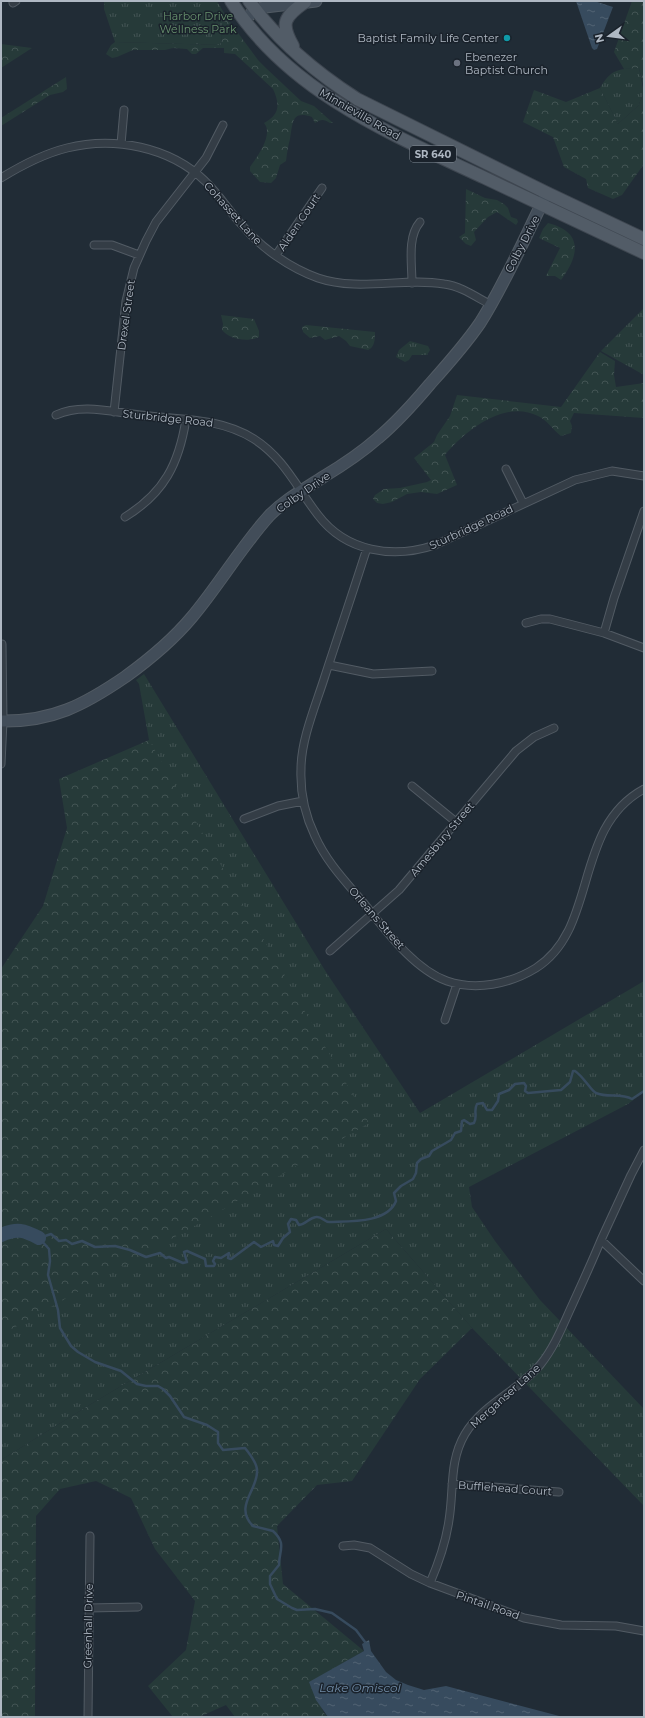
<svg xmlns="http://www.w3.org/2000/svg" width="645" height="1718" font-family="Montserrat,sans-serif">
<style>
.grass{fill:url(#grass-tufts)}
.forest{fill:url(#forest-crowns)}
.water{fill:url(#water-ripples)}
.lines{fill:none;stroke-linecap:round;stroke-linejoin:round}
.stream{stroke:#374b5e;stroke-width:2.5}
.river{stroke:#374b5e;stroke-width:14}
.street-casing{stroke:#525b64;stroke-width:9}
.secondary-casing{stroke:#525b64;stroke-width:13}
.primary-casing{stroke:#3e4650;stroke-width:14}
.street{stroke:#343d46;stroke-width:7}
.secondary{stroke:#424d59;stroke-width:11}
.primary{stroke:#525c67;stroke-width:12}
.culture-dot{fill:#0f9aa8;stroke:#1a222b;stroke-width:1.5}
.worship-dot{fill:#6b7280;stroke:#1a222b;stroke-width:1.5}
.labels{text-anchor:middle;dominant-baseline:central;stroke-width:3;stroke-linejoin:round;paint-order:stroke}
.shield{fill:#1a222b;stroke:#828b95;stroke-width:1}
.shield-label{font-size:10px;font-weight:bold;fill:#afb8c3}
.park-label{font-size:11px;fill:#68926e;stroke:#1a222b}
.poi-label{font-size:11px;fill:#afb8c3;stroke:#1a222b;text-anchor:end}
.street-label{font-size:11px;fill:#afb8c3;stroke:#1a222b}
.water-label{font-size:12px;font-style:italic;fill:#708ba6;stroke:#1a222b}
</style>
<defs>
<pattern id="grass-tufts" width="24" height="20" patternUnits="userSpaceOnUse"><rect width="24" height="20" fill="#263a39"/><path d="M3 7l-1-3M5 7V3M7 7l1-3M15 17l-1-3M17 17v-4M19 17l1-3" fill="none" stroke="#435454"/></pattern>
<pattern id="forest-crowns" width="20" height="18" patternUnits="userSpaceOnUse"><rect width="20" height="18" fill="#263a39"/><path d="M2 6a3 3 0 1 1 6 0M12 15a3 3 0 1 1 6 0" fill="none" stroke="#435454"/></pattern>
<pattern id="water-ripples" width="26" height="14" patternUnits="userSpaceOnUse"><rect width="26" height="14" fill="#374b5e"/><path d="M2 4q2-2 4 0t4 0M15 11q2-2 4 0t4 0" fill="none" stroke="#516373"/></pattern>
</defs>
<rect width="100%" height="100%" fill="#212c36"/>
<path class="grass" d="M 104,1 L 217,1 L 227,18 L 223,22 L 221,45 L 115,42 L 104,9 Z
M 639,68 L 644,93 L 638,106 L 618,124 L 600,88 C 611,69 618,69 639,68 Z
M 644,308 L 644,375 L 601,351 Z
M 410,341 L 428,346 L 430,350 L 427,355 L 412,355 L 409,360 L 405,362 L 396,357 L 399,350 Z
M 144,674 L 326,972 L 420,1113 L 644,981 L 644,1092 L 628,1104 L 469,1187 L 472,1207 L 495,1241 L 540,1300 L 644,1409 L 644,1506 L 472,1328 L 386,1229 L 91,1404 L 1,1460 L 1,1335 L 149,740 L 139,684 L 136,680 Z"/>
<path class="forest" d="M 632,1 L 644,1 L 644,89 L 639,68 L 624,69 L 614,52 Z
M 227,18 L 258,60 L 267,69 L 301,101 L 314,106 L 333,123 L 330,123 C 324,119 321,119 315,123 L 312,117 C 291,110 293,123 290,139 C 288,146 287,153 286,161 L 280,165 L 276,178 L 271,183 L 260,182 L 250,171 L 250,167 C 257,157 274,134 264,123 C 280,115 280,104 273,89 L 235,54 L 224,53 L 224,48 L 203,48 L 196,54 L 192,54 L 187,49 L 173,48 L 165,50 L 133,50 L 117,57 L 112,58 L 106,54 L 111,45 L 115,42 L 221,45 L 223,22 Z
M 1,44 L 32,48 L 1,68 Z
M 66,77 L 67,89 L 63,92 L 50,95 L 1,126 L 1,118 Z
M 600,88 L 618,124 L 638,106 L 644,93 L 644,164 L 622,195 L 613,199 L 588,188 L 586,179 L 564,167 L 553,137 L 523,122 L 534,90 L 566,102 Z
M 466,189 L 485,198 L 497,200 L 504,204 L 508,208 L 511,217 L 517,219 L 518,222 L 516,225 L 497,212 L 488,217 L 474,232 L 476,240 L 471,246 L 466,244 L 459,237 L 465,233 Z
M 548,223 C 584,232 579,256 561,280 L 555,276 L 546,276 L 560,248 L 539,238 L 543,229 Z
M 221,315 L 254,319 L 259,331 L 259,337 C 248,342 230,340 222,330 L 223,324 Z
M 306,325 L 375,332 C 375,339 375,347 368,350 L 350,346 L 346,341 L 339,336 L 325,340 L 320,336 L 310,338 L 303,332 L 302,327 Z
M 600,352 L 615,361 L 614,375 L 616,387 L 644,383 L 644,418 L 574,413 L 570,421 L 572,426 L 571,433 L 561,436 C 553,430 547,420 538,416 C 505,399 465,431 445,455 L 457,485 L 437,494 L 421,492 L 407,494 L 392,502 L 383,504 L 377,503 L 373,499 L 375,495 L 384,489 L 400,488 L 427,482 L 431,480 L 414,458 L 434,442 L 437,435 L 450,416 L 457,395 L 561,407 Z
M 149,740 L 369,1123 L 212,1216 L 1,1335 L 1,969 L 43,906 L 67,828 L 59,779 Z
M 386,1229 L 472,1328 L 420,1379 L 352,1481 L 317,1485 L 277,1526 L 283,1584 L 364,1651 L 310,1682 L 324,1713 L 328,1717 L 235,1717 L 226,1705 L 199,1717 L 173,1717 L 148,1686 L 186,1650 L 195,1601 L 155,1549 L 131,1498 L 96,1481 L 60,1489 L 36,1516 L 35,1717 L 1,1717 L 1,1460 L 91,1404 Z"/>
<path class="water" d="M 576,1 L 594,1 L 613,7 L 597,49 L 594,50 L 592,48 Z
M 369,1640 L 371,1651 L 386,1672 L 396,1680 L 408,1685 L 424,1690 L 446,1686 L 563,1717 L 328,1717 L 316,1700 L 309,1682 L 364,1651 L 362,1644 Z"/>
<g class="lines">
<path class="stream" d="M 39,1238 L 51,1234 L 59,1241 L 66,1240 L 72,1244 L 82,1241 L 95,1247 L 115,1246 L 130,1250 L 146,1257 L 160,1253 L 166,1258 L 169,1257 L 183,1263 L 187,1262 L 184,1252 L 187,1251 L 205,1259 L 206,1266 L 214,1266 L 215,1264 L 213,1261 L 215,1257 L 221,1258 L 229,1253 L 228,1258 L 231,1259 L 254,1242 L 261,1247 L 273,1241 L 274,1245 L 278,1246 L 283,1238 L 290,1232 L 288,1224 L 291,1219 L 296,1220 L 299,1225 C 306,1224 309,1218 316,1217 C 322,1216 324,1222 329,1222 C 347,1221 387,1224 396,1201 L 394,1193 L 401,1186 L 413,1179 L 416,1173 L 417,1163 L 421,1159 L 429,1156 L 432,1151 L 451,1140 L 455,1133 L 461,1131 L 462,1121 L 464,1120 L 470,1124 L 474,1123 C 478,1116 473,1111 477,1104 L 483,1103 L 487,1110 L 492,1110 L 498,1101 L 499,1094 L 509,1090 L 515,1084 L 524,1083 L 526,1086 L 525,1091 L 528,1093 L 561,1090 L 570,1082 L 573,1071 L 575,1071 C 583,1076 592,1092 596,1093 C 607,1098 621,1093 632,1099 L 644,1091
M 40,1239 L 49,1249 L 50,1261 L 48,1275 L 58,1310 L 60,1328 L 71,1346 L 78,1352 L 95,1362 L 121,1371 L 137,1384 L 146,1386 L 158,1386 L 163,1389 L 170,1396 L 184,1417 L 207,1425 L 218,1432 L 218,1443 L 223,1450 L 245,1448 C 249,1453 257,1463 257,1470 C 259,1489 233,1506 253,1526 L 273,1531 C 287,1544 279,1550 279,1565 L 270,1576 L 270,1584 L 277,1599 L 292,1608 L 297,1610 L 315,1609 L 332,1613 L 356,1630 L 365,1642"/>
<path class="river" d="M 1,1235 C 17,1228 24,1230 39,1238"/>
<g class="street-casing">
<path id="street" d="M 13,3 L 16,1
M 121,144 L 124,110
M 1,178 C 22,165 43,154 67,148 C 114,136 170,147 205,181 C 219,194 229,211 242,225 C 261,248 290,268 318,278 C 359,292 404,277 444,284 C 461,286 476,297 491,305
M 94,245 L 112,245 L 139,255
M 276,255 L 322,188
M 412,283 C 412,264 407,237 420,222
M 114,412 L 126,301 L 134,268 L 146,241 L 156,222 L 206,158 L 223,125
M 56,415 C 82,403 112,412 140,415 C 179,420 219,417 254,439 C 284,458 297,488 318,515 C 346,552 393,559 435,545 L 575,480 L 612,471 L 644,476
M 506,469 L 523,503
M 125,517 C 164,493 179,464 186,419
M 367,548 C 353,592 338,636 324,679 C 315,707 301,740 301,769 C 300,793 305,815 315,836 C 326,861 345,881 362,901 C 384,928 413,969 447,981 C 476,991 510,984 536,968 C 599,928 572,828 644,789
M 526,623 L 541,619 L 550,619 L 604,633 L 644,648
M 604,633 L 614,598 L 644,511
M 329,665 L 373,674 L 432,671
M 1,764 L 3,721 L 2,644
M 412,786 L 456,822
M 244,819 L 278,806 L 303,801
M 330,951 L 399,890 L 516,751 L 534,737 L 554,728
M 445,1020 L 457,984
M 644,1150 L 631,1175 L 601,1240 L 644,1281
M 452,1484 L 559,1492
M 343,1546 L 354,1545 L 370,1548 L 411,1574 L 430,1583 L 524,1618 L 561,1625 L 616,1626 L 644,1631
M 430,1583 C 439,1562 446,1542 449,1520 C 454,1490 449,1461 465,1434 C 483,1404 518,1391 540,1365 C 553,1349 561,1330 569,1312 C 580,1288 591,1264 601,1240
M 88,1608 L 138,1607
M 88,1717 L 90,1536"/>
</g>
<g class="secondary-casing">
<path id="secondary" d="M 244,20 L 255,10 L 265,7 L 316,1
M 1,721 C 52,722 84,705 125,677 C 150,659 172,641 192,617 C 219,585 241,547 269,516 C 284,500 305,489 323,477 C 343,465 361,453 378,438 C 397,422 414,403 430,384 C 447,365 465,345 480,323 C 505,284 526,235 547,193"/>
</g>
<g class="primary-casing">
<path id="primary" d="M 231,1 C 288,92 393,135 485,178 C 538,203 591,228 644,253
M 249,1 C 278,41 315,72 357,99 L 547,193 L 644,239
M 293,46 C 280,23 284,17 305,2"/>
</g>
<use href="#street" class="street"/>
<use href="#secondary" class="secondary"/>
<use href="#primary" class="primary"/>
</g>
<circle class="culture-dot" cx="507" cy="38" r="4"/>
<circle class="worship-dot" cx="457" cy="63" r="4"/>
<g class="labels">
<rect class="shield" x="410" y="146" width="46" height="16" rx="3"/>
<g class="shield-label">
<text x="433" y="154">SR 640</text>
</g>
<g class="park-label">
<text x="198" y="16">Harbor Drive<tspan x="198" dy="13">Wellness Park</tspan></text>
</g>
<g class="poi-label">
<text x="499" y="38">Baptist Family Life Center</text>
<text x="465" y="57" text-anchor="start">Ebenezer<tspan x="465" dy="13">Baptist Church</tspan></text>
</g>
<g class="street-label">
<text transform="translate(360 114) rotate(30)">Minnieville Road</text>
<text transform="translate(233 213) rotate(48)">Cohasset Lane</text>
<text transform="translate(299 222) rotate(-56)">Alden Court</text>
<text transform="translate(522 244) rotate(-63)">Colby Drive</text>
<text transform="translate(126 315) rotate(-82)">Drexel Street</text>
<text transform="translate(168 418) rotate(6)">Sturbridge Road</text>
<text transform="translate(303 492) rotate(-35)">Colby Drive</text>
<text transform="translate(471 527) rotate(-25)">Sturbridge Road</text>
<text transform="translate(442 839) rotate(-50)">Amesbury Street</text>
<text transform="translate(377 918) rotate(49)">Orleans Street</text>
<text transform="translate(505 1396) rotate(-42)">Merganser Lane</text>
<text transform="translate(505 1488) rotate(4)">Bufflehead Court</text>
<text transform="translate(488 1605) rotate(19)">Pintail Road</text>
<text transform="translate(88 1626) rotate(-89)">Greenhall Drive</text>
</g>
<g class="water-label">
<text x="360" y="1687">Lake Omiscol</text>
</g>
</g>
<rect width="645" height="1718" fill="none" stroke="#afb8c3" stroke-width="4"/>
<g transform="translate(609 36) rotate(256)" stroke="#1a222b" stroke-width="3" paint-order="stroke">
<path d="M0-3L7 15L0 10L-7 15Z" fill="#afb8c3"/>
<text y="-6" font-size="11" font-weight="bold" text-anchor="middle" fill="#afb8c3">N</text>
</g>
</svg>
